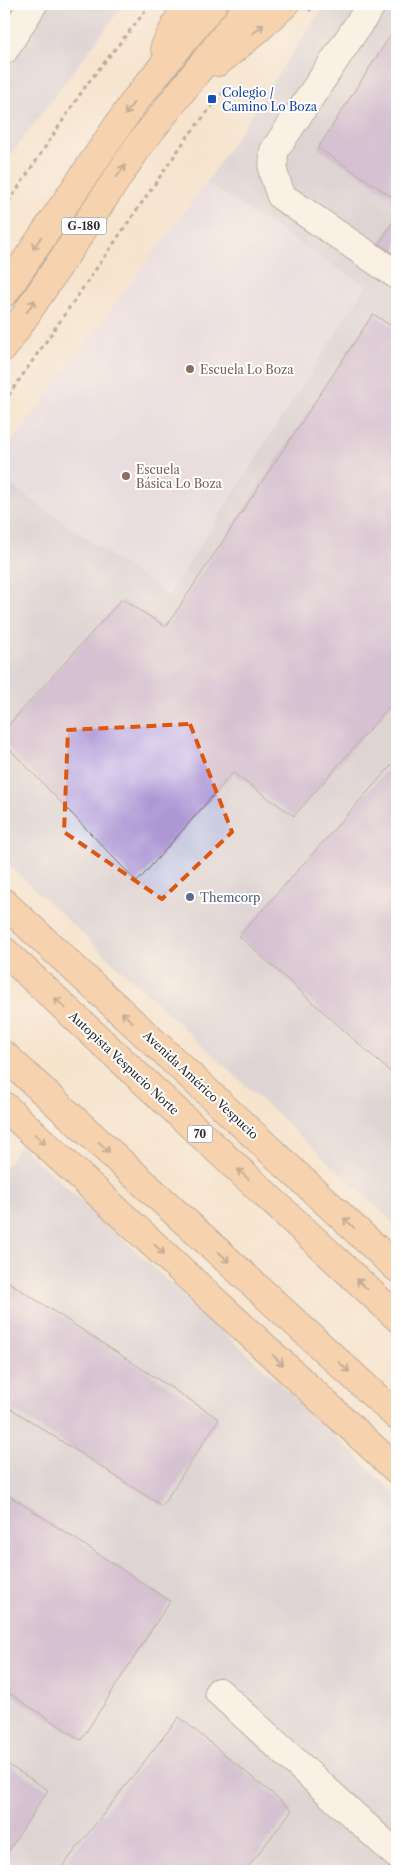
<svg xmlns="http://www.w3.org/2000/svg" width="401" height="1875" font-family="'Libre Caslon Text',serif">
<style>
.built{fill:#dcd6f6}
.industrial{fill:#c2c2dc}
.building{fill:#ad98d5}
.lines{fill:none;stroke-linecap:round;stroke-linejoin:round}
.minor-casing{stroke:#726c64;stroke-width:30}
.major-casing{stroke:#726c64;stroke-width:30}
.highway-casing{stroke:#726c64;stroke-width:30}
.path{stroke:#726c64;stroke-width:3;stroke-dasharray:4 4;stroke-linecap:butt}
.minor{stroke:#fff;stroke-width:28}
.major{stroke:#f8bd88;stroke-width:28}
.highway{stroke:#f8bd88;stroke-width:28}
.oneway{stroke:#876d55}
.marked{fill:none;stroke:#df570e;stroke-width:4;stroke-dasharray:10 6;stroke-linejoin:round}
.transit-dot{fill:#1a4fb4;stroke:#fff;stroke-width:2}
.education-dot{fill:#8d6e63;stroke:#fff;stroke-width:2}
.service-dot{fill:#5c6f8a;stroke:#fff;stroke-width:2}
.labels{text-anchor:middle;dominant-baseline:central;stroke-width:4;stroke-linejoin:round;paint-order:stroke}
.shield{fill:#fff;stroke:#6b6b6b;stroke-width:1}
.shield-label{font-size:11px;font-weight:bold;fill:#2b2b2b}
.transit-label{font-size:12px;fill:#164399;stroke:#fff;text-anchor:start}
.education-label{font-size:12px;fill:#785e54;stroke:#fff;text-anchor:start}
.service-label{font-size:12px;fill:#4e5e75;stroke:#fff;text-anchor:start}
.street-label{font-size:12px;fill:#2b2b2b;stroke:#fff}
</style>
<rect width="100%" height="100%" fill="#fff"/>
<filter id="ink" filterUnits="userSpaceOnUse"><feTurbulence type="fractalNoise" baseFrequency=".02" numOctaves="2"/><feDisplacementMap in="SourceGraphic" scale="10" xChannelSelector="R" yChannelSelector="G"/><feConvolveMatrix kernelMatrix="1 2 1 2 8 2 1 2 1" color-interpolation-filters="sRGB"/></filter>
<filter id="wash" filterUnits="userSpaceOnUse"><feTurbulence type="fractalNoise" baseFrequency=".0096" numOctaves="4" result="noise"/><feDisplacementMap in="SourceGraphic" scale="20" xChannelSelector="R" yChannelSelector="G"/><feGaussianBlur stdDeviation="1.12" result="paint"/><feColorMatrix in="noise" values="0 0 0 0 0 0 0 0 0 0 0 0 0 0 0 0 0 1.4 0 .05"/><feComposite in="paint" operator="in"/></filter>
<g filter="url(#wash)">
<rect width="100%" height="100%" fill="#f6e4cd"/>
<path class="built" d="M 206,183 L 366,286 L 168,597 L 4,480 L 4,452 Z"/>
<path class="industrial" d="M 4,4 L 124,4 L 4,164 Z
M 325,4 L 397,4 L 397,1226 L 4,861 L 4,480 L 168,596 L 366,286 L 206,183 Z
M 20,1145 L 328,1428 L 397,1496 L 397,1871 L 4,1871 L 4,1169 Z"/>
<g id="blocks">
<path class="building" d="M 397,25 L 397,200 L 318,148 Z
M 397,215 L 397,256 L 379,244 Z
M 373,314 L 397,330 L 397,698 L 294,816 L 233,773 L 137,882 L 4,743 L 4,730 L 122,599 L 166,627 Z
M 397,759 L 397,1078 L 239,936 Z
M 4,1279 L 219,1419 L 162,1506 L 4,1404 Z
M 4,1492 L 170,1601 L 81,1740 L 4,1690 Z
M 179,1717 L 292,1810 L 245,1871 L 59,1871 Z
M 4,1762 L 48,1790 L 4,1858 Z"/>
</g>
</g>
<g filter="url(#ink)">
<use href="#blocks" fill-opacity="0" stroke="#726c64" stroke-width="1"/>
<g class="lines">
<g class="minor-casing">
<path id="minor" d="M 372,4 L 274,151 L 273,172 L 281,196 L 397,275
M 4,50 L 33,4
M 219,1692 L 397,1855"/>
</g>
<g class="major-casing">
<path id="major" d="M 4,903 L 397,1268
M 4,1106 L 397,1470"/>
</g>
<g class="highway-casing">
<path id="highway" d="M 165,47 L 186,4
M 218,62 L 258,29 L 285,4
M 4,293 L 134,102 L 213,4
M 4,347 L 140,144 L 250,4
M 4,951 L 397,1317
M 4,1055 L 397,1416"/>
</g>
<path class="path" d="M 309,11 L 315,4
M 4,209 L 87,84 L 151,4
M 4,402 L 188,136 L 229,85"/>
<use href="#minor" class="minor"/>
<use href="#major" class="major"/>
<use href="#highway" class="highway"/>
</g>
<defs><path id="oneway-shaft" d="M-6 0H5M1.5-3L5.5 0L1.5 3" fill="none" stroke-width="1.6" stroke-linecap="round" stroke-linejoin="round" transform="scale(1.25)"/></defs>
<g class="oneway">
<use href="#oneway-shaft" transform="translate(258 29) rotate(-41)"/>
<use href="#oneway-shaft" transform="translate(129 109) rotate(125)"/>
<use href="#oneway-shaft" transform="translate(121 171) rotate(-56)"/>
<use href="#oneway-shaft" transform="translate(37 243) rotate(124)"/>
<use href="#oneway-shaft" transform="translate(31 306) rotate(-56)"/>
<use href="#oneway-shaft" transform="translate(60 1003) rotate(-137)"/>
<use href="#oneway-shaft" transform="translate(127 1017) rotate(-137)"/>
<use href="#oneway-shaft" transform="translate(40 1139) rotate(43)"/>
<use href="#oneway-shaft" transform="translate(104 1147) rotate(43)"/>
<use href="#oneway-shaft" transform="translate(243 1174) rotate(-137)"/>
<use href="#oneway-shaft" transform="translate(349 1223) rotate(-137)"/>
<use href="#oneway-shaft" transform="translate(159 1249) rotate(43)"/>
<use href="#oneway-shaft" transform="translate(224 1257) rotate(43)"/>
<use href="#oneway-shaft" transform="translate(362 1284) rotate(-137)"/>
<use href="#oneway-shaft" transform="translate(278 1360) rotate(43)"/>
<use href="#oneway-shaft" transform="translate(344 1367) rotate(43)"/>
</g>
</g>
<path d="M0 0H401V1875H0ZM 190,724 L 232,832 L 162,899 L 64,832 L 68,730 Z" fill="#f6e4cd" fill-opacity=".55" fill-rule="evenodd"/>
<path class="marked" d="M 190,724 L 232,832 L 162,899 L 64,832 L 68,730 Z"/>
<rect class="transit-dot" x="207" y="94" width="10" height="10" rx="2.5"/>
<g class="education-dot">
<circle cx="190" cy="369" r="5"/>
<circle cx="126" cy="476" r="5"/>
</g>
<circle class="service-dot" cx="190" cy="897" r="5"/>
<g class="labels">
<g class="shield">
<rect x="61.5" y="217.5" width="45" height="17" rx="4"/>
<rect x="187.5" y="1125.5" width="25" height="17" rx="4"/>
</g>
<g class="shield-label">
<text x="84" y="226">G-180</text>
<text x="200" y="1134">70</text>
</g>
<g class="transit-label">
<text x="222" y="92">Colegio /<tspan x="222" dy="14">Camino Lo Boza</tspan></text>
</g>
<g class="education-label">
<text x="200" y="369">Escuela Lo Boza</text>
<text x="136" y="469">Escuela<tspan x="136" dy="14">Básica Lo Boza</tspan></text>
</g>
<g class="service-label">
<text x="200" y="897">Themcorp</text>
</g>
<g class="street-label">
<text transform="translate(124 1063) rotate(43)">Autopista Vespucio Norte</text>
<text transform="translate(201 1085) rotate(43)">Avenida Américo Vespucio</text>
</g>
</g>
<rect width="401" height="1875" fill="none" stroke="#fff" stroke-width="20"/>
</svg>
